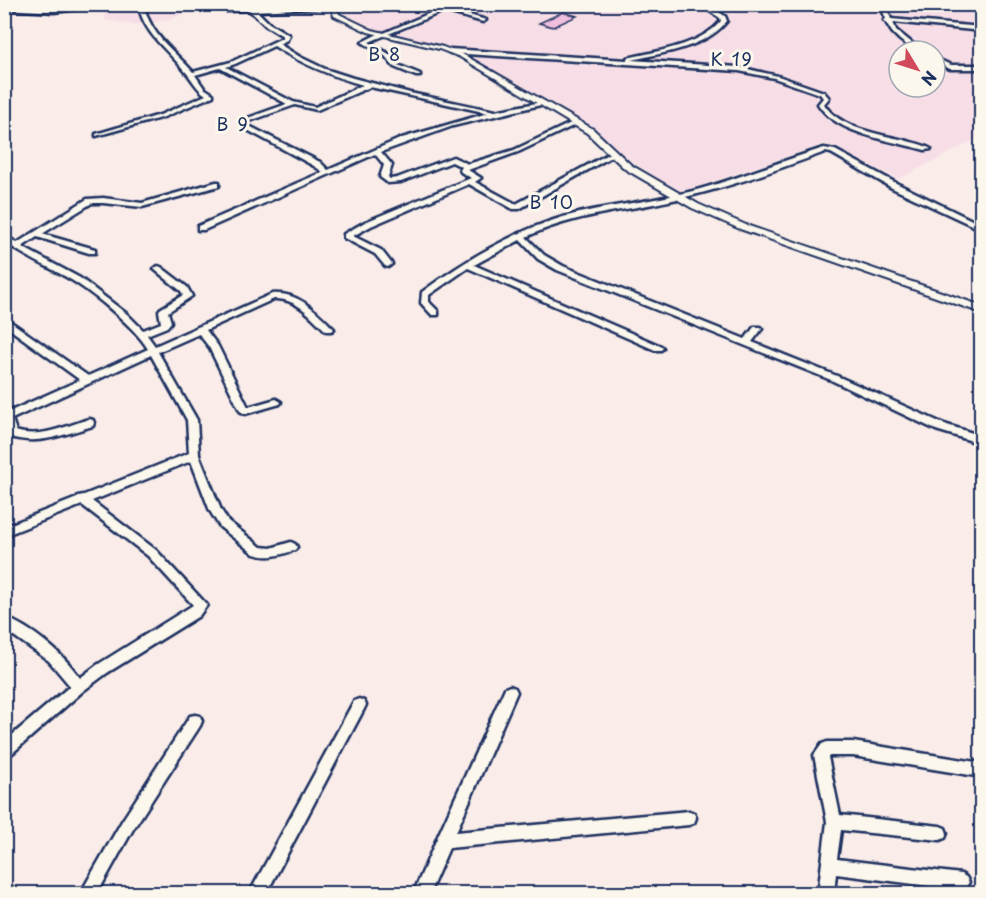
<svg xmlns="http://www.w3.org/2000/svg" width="986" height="898" font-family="'Playpen Sans',sans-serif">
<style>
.built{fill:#f7dee6;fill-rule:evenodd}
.building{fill:#f1bfde;stroke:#1b2f5e;stroke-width:1.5}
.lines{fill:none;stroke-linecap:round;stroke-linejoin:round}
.minor-casing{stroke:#1b2f5e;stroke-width:5}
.tertiary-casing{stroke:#1b2f5e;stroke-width:4}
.minor{fill:#fbf7ec;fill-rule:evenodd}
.tertiary{fill:#fbf7ec;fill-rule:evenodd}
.labels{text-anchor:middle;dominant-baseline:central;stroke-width:6;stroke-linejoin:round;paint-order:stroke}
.far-quarter-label{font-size:18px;letter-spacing:1.5px;fill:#1b2f5e;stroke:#fbf7ec}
</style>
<rect width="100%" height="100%" fill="#f9ece9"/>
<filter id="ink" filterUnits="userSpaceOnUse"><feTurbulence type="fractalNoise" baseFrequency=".0167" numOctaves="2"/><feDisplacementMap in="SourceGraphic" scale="12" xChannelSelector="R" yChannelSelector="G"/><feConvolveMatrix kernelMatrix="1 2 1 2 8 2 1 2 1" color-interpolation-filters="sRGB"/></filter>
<g filter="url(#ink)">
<path class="built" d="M 108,4 L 201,4 L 204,6 L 169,20 L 133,25 L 106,20 L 102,9 Z
M 342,4 L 981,5 L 981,137 L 899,179 L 824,144 L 679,193 L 621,154 L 598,131 L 464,54 L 375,30 L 341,12 ZM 899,51 L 935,51 L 935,87 L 899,87 Z"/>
<path class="building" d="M 563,12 L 577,16 L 553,27 L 539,23 Z"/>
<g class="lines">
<g class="minor-casing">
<path id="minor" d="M 96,4 L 120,4 L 54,12 L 4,9 L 4,5 L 54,8 Z
M 138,4 L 144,4 C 149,35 174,50 193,72 L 231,62 L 282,38 L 283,36 L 265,25 L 249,10 L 227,11 L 205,4 C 219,4 232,7 246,7 L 244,4 L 250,4 L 254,8 L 335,4 L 333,7 L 257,11 L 269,23 L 289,35 L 287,40 L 279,44 L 300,57 L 325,69 L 353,78 L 410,93 L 495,111 L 542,102 L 545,104 L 453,126 L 381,152 L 392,165 L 388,177 L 390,179 L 397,178 L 453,157 L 468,164 L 514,150 L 573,122 L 577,122 L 577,124 L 518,152 L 468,170 L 481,178 L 475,182 L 516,204 L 610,153 L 616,154 L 519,209 L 513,209 L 469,184 L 371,226 L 353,236 L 381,250 L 392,264 L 388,267 L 385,266 L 375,254 L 344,238 L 344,234 L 365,222 L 471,178 L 461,172 L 460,170 L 462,167 L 452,162 L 401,182 L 388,183 L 380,177 L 384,165 L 375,154 L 204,230 L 198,230 L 198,226 L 323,172 L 314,166 L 242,127 L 242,120 L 287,104 L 220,68 L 195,75 L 204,88 L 213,94 L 213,96 L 164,117 L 96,136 L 96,134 L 160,115 L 206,95 C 196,89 192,78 184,70 C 166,48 144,34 138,4 ZM 274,46 C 302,64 331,76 363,85 L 315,107 L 293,102 L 226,67 L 235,64 ZM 370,87 L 488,113 L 402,138 L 328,170 L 320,162 L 247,125 L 247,122 L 295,105 L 317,110 Z
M 451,4 L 459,4 L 449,9 L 486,20 L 483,22 L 444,11 L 369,42 L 389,54 L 398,65 L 420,74 L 420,76 L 416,76 L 394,67 L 385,56 L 362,42 L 380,33 L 384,33 Z
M 699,4 L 706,4 L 725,16 L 727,21 C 706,48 662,53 631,60 L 739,67 L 778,76 L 824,92 L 829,98 L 824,104 C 839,128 878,134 904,140 C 913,143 923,144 931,149 L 925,150 C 891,140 837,135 818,104 L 823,98 L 820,94 L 774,78 L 739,71 L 450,53 L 447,51 L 450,49 L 627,60 L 627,58 C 657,51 700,46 721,21 L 720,18 Z
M 880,4 L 885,4 L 891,19 L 982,27 L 982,31 L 893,22 L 896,30 L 922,51 C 912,51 899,40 892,32 C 889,28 888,24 884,20 L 886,19 Z
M 935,58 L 951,65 L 982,65 L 982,69 L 950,69 L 935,62 Z
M 824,148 L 835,150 L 898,184 L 982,225 L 982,230 L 892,188 L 831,153 L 825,152 C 776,170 727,188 677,199 C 626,211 574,214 526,237 L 544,255 L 563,266 L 745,339 L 754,327 L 760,327 L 762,329 L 752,342 L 837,376 L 944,424 L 982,436 L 982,444 L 936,430 L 831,380 L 557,270 L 538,259 L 520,240 L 474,265 L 661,346 L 663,348 L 661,350 L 655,350 L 468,268 L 429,295 L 429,302 L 438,311 L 438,315 L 432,315 L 421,303 L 422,292 C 464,261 512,232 563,217 C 606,205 650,202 693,191 C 738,179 780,161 824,148 Z
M 216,182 L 219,182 L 219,186 L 142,207 L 103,203 L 92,203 L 42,234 L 95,249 L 95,253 L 89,253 L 37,237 L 22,247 L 80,278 L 127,314 L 143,330 L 161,323 L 159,311 L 160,309 L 183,295 L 181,291 L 154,269 L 158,266 L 161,267 L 187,287 L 192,296 L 168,312 L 171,322 L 167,327 L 147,335 L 155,346 L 272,294 C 298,292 315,310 332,327 L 334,329 L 332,331 L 326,331 C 311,316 296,298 274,299 L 206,330 L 218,346 L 248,407 L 276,399 L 281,402 L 280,404 L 245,414 L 240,411 L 209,347 L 199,334 L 158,352 L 197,420 L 199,455 L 221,510 L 228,521 L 261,547 L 271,548 L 291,542 L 295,544 L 297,547 L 295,550 C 280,555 269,559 254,554 L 220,527 L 210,511 L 191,461 L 92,501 L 156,550 L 207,605 L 199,616 L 107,673 L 83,691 L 9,756 L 4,758 L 4,742 L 70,686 L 49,661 L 4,629 L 4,617 C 31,627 64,654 80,678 L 97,665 L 193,605 L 148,556 L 82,505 L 4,536 L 4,527 L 77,498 L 78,496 L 84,495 L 189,453 L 187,420 L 151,355 L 12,419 L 16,431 C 40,439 66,426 89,419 L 93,420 L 94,423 L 93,426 C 64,434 38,447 8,436 L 4,427 L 4,414 L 80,380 L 4,325 L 4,317 L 88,376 L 148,349 C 135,327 95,295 73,281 C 50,267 26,258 4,241 L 4,235 L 17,243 L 87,199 L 103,198 L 142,203 Z
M 510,686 L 515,688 L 517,692 L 456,832 L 689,811 L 694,813 L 696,818 L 694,823 L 689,825 L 449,848 L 429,894 L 413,894 L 438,836 L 505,688 Z
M 359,699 L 364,701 L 366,705 L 364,709 L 266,894 L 249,894 L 354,701 Z
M 195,715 L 200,716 L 202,721 L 200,726 L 132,831 L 97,894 L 80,894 L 122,821 L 190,716 Z
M 827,742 L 853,742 L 982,763 L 982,777 L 853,756 L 830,756 L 828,757 L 840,815 L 940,826 L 945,828 L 947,833 L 945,838 L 940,840 L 841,830 L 837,859 L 961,874 L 966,877 L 969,882 L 966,887 L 961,890 L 836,874 L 834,894 L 818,894 L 827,822 L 814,755 L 822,744 Z"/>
</g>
<g class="tertiary-casing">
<path id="tertiary" d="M 330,4 L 336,4 L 339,14 L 372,30 L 443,47 L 464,55 L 593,129 L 631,165 L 698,204 L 746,225 L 982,306 L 982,313 L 740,229 L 692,208 L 625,169 L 587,133 L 460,57 L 439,49 L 368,32 L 334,16 Z"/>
</g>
<use href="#minor" class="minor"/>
<use href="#tertiary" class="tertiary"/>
</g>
</g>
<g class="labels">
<g class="far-quarter-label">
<text x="385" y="53">B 8</text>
<text x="732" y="58">K 19</text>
<text x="233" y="123">B 9</text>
<text x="552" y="201">B 10</text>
</g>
</g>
<rect width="986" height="898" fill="none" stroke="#fbf7ec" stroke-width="24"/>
<rect x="12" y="12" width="962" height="874" fill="none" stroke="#1b2f5e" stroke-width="2" filter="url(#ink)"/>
<g transform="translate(917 69) rotate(128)"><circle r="28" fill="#fbf7ec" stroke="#a1a7b3" stroke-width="1.5"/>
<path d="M0-4.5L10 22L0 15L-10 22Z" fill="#d1495b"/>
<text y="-9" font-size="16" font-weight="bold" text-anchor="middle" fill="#1b2f5e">N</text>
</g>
</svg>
